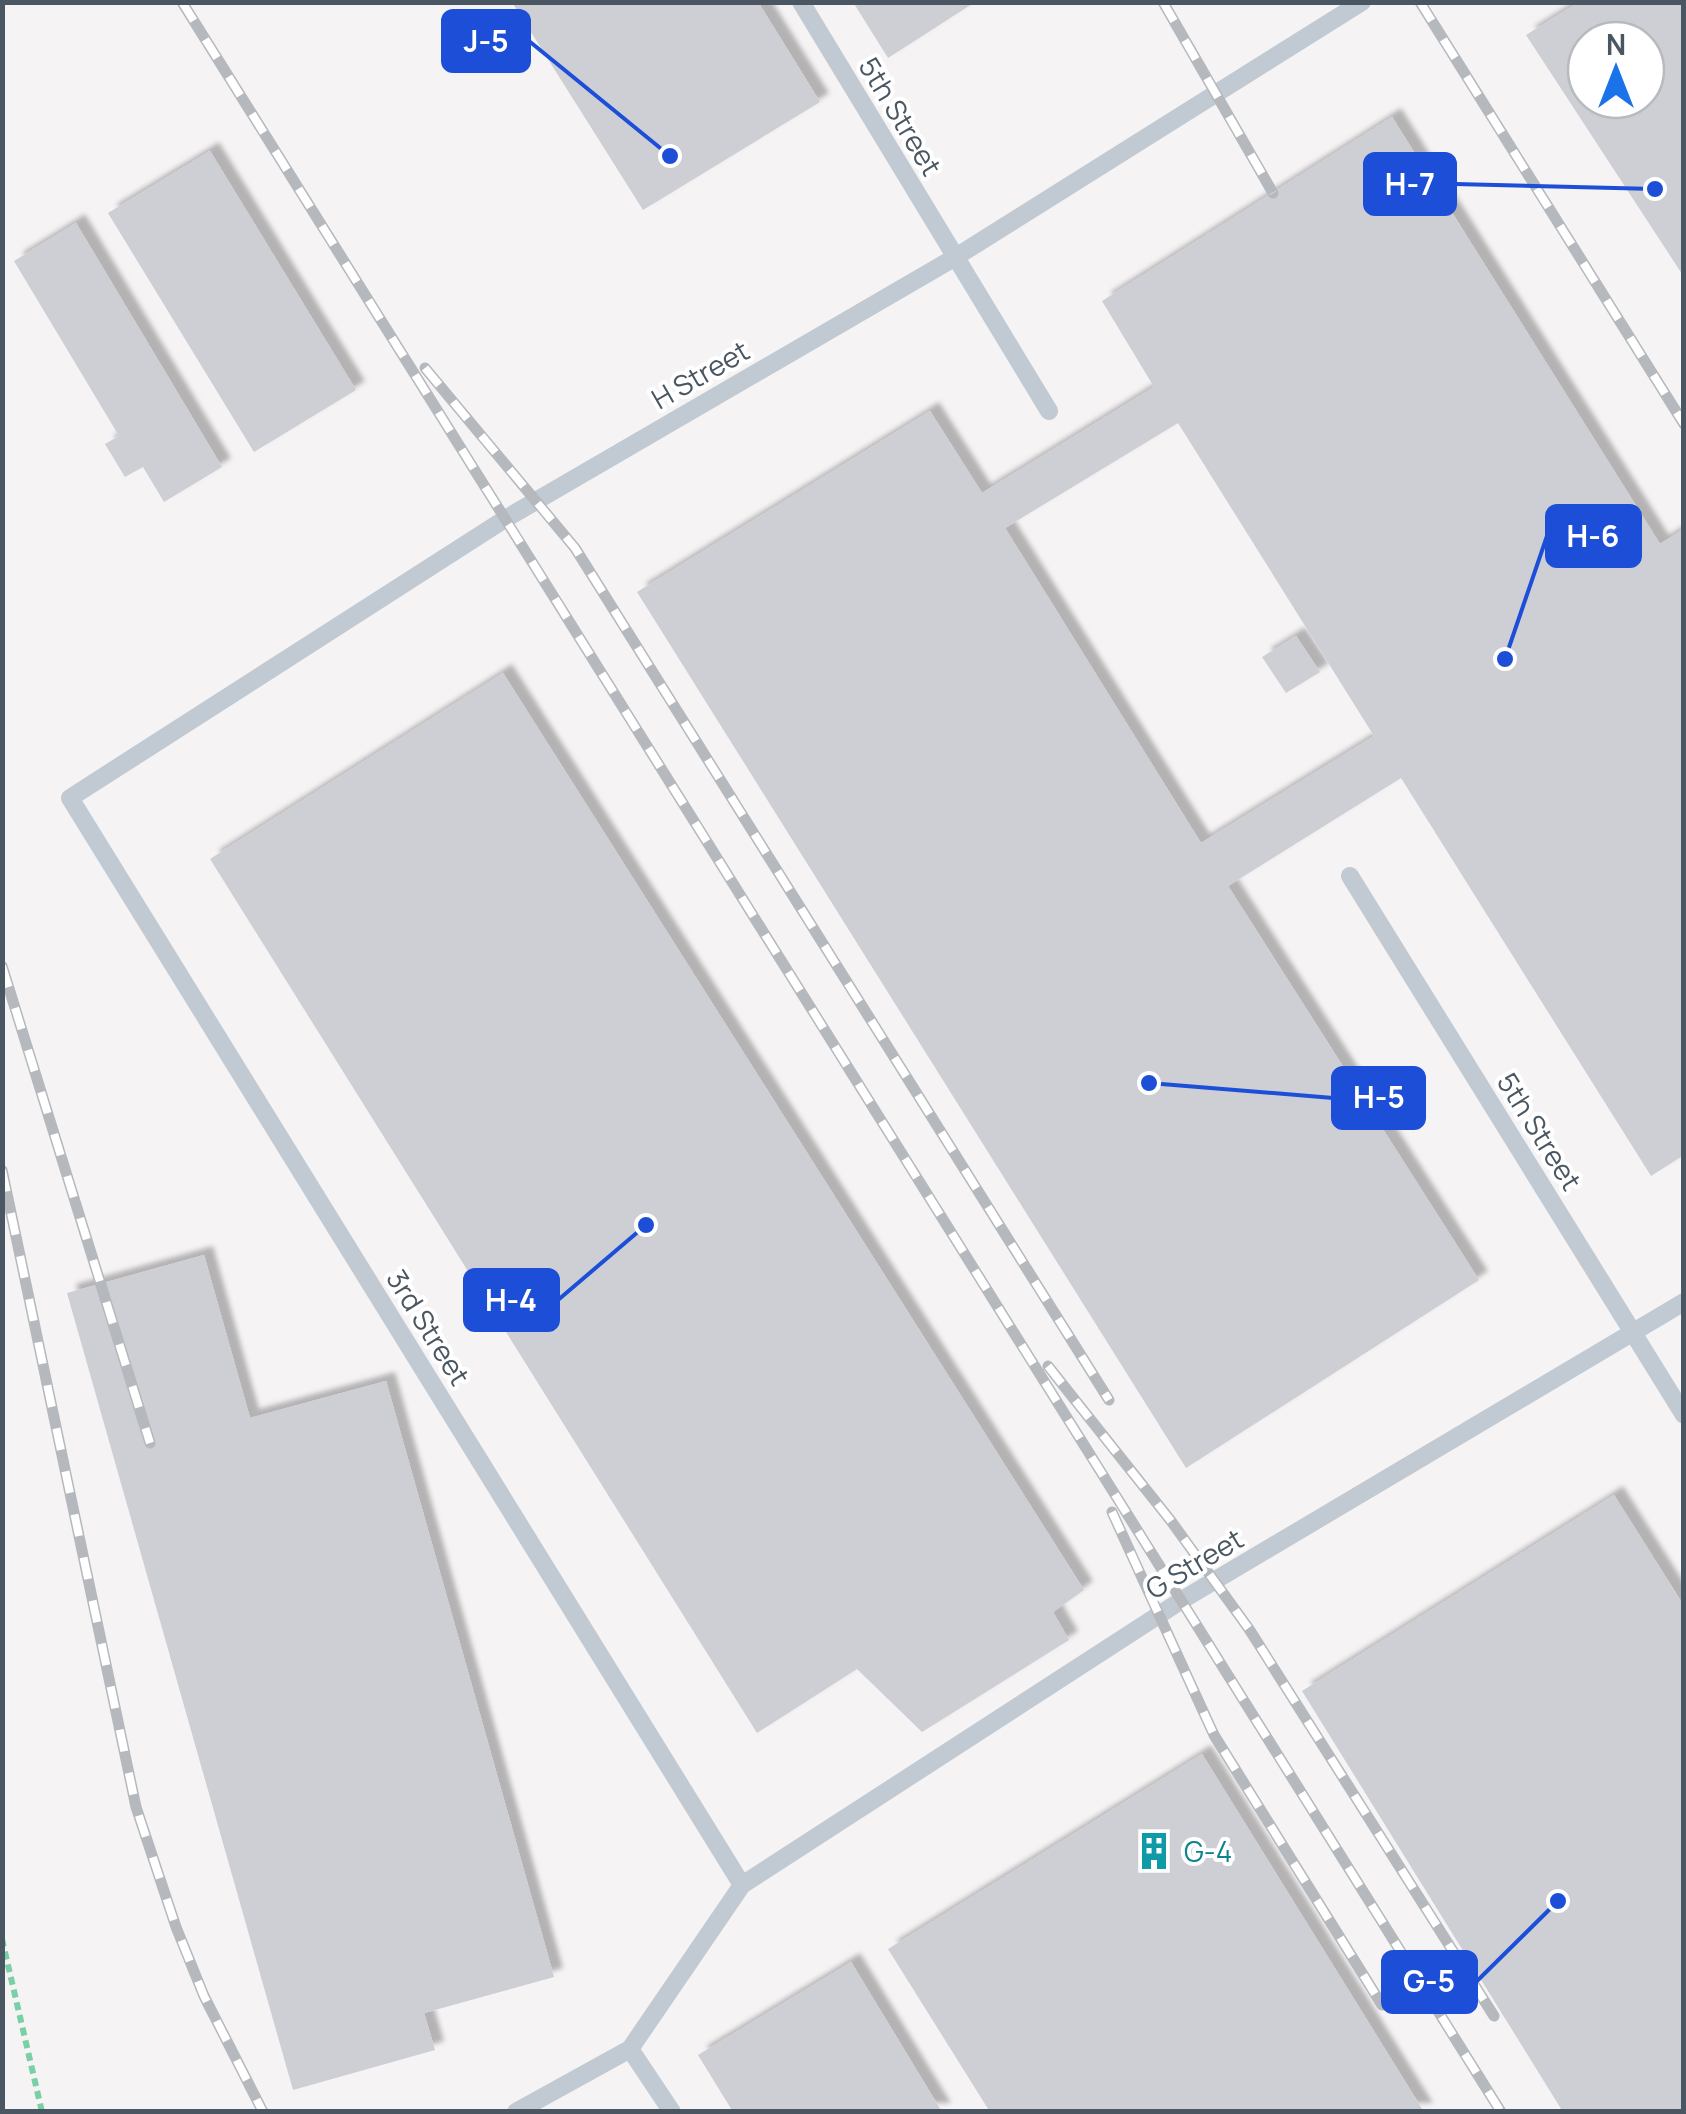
<svg xmlns="http://www.w3.org/2000/svg" width="1686" height="2114" font-family="Manrope,sans-serif">
<style>
.building{fill:#cdcfd5;fill-rule:evenodd;filter:url(#shadow)}
.lines{fill:none;stroke-linecap:round;stroke-linejoin:round}
.path{stroke:#7ad0a6;stroke-width:6;stroke-dasharray:8 5;stroke-linecap:butt}
.service{stroke:#c1cad2;stroke-width:18}
.rail-casing{stroke:#b5b8bd;stroke-width:11}
.rail{stroke:#fff;stroke-width:8;stroke-dasharray:22;stroke-linecap:butt}
.labels{text-anchor:middle;dominant-baseline:central;stroke-width:8;stroke-linejoin:round;paint-order:stroke}
.street-label{font-size:28px;fill:#4a5661;stroke:#fff}
.culture-label{font-size:28px;fill:#0d838f;stroke:#fff;text-anchor:start}
.leader{fill:none;stroke:#1d4ed8;stroke-width:4}
.callout-dot{fill:#1d4ed8;stroke:#fff;stroke-width:4}
.callout{fill:#1d4ed8;stroke:#1d4ed8;stroke-width:4}
.callout-label{font-size:30px;text-anchor:middle;font-weight:bold;fill:#fff}
</style>
<defs>
<filter id="shadow"><feDropShadow dx="9" dy="-9" stdDeviation="2.5" flood-color="#0004"/></filter>
</defs>
<rect width="100%" height="100%" fill="#f5f3f3"/>
<path class="building" d="M 512,2 L 758,2 L 820,102 L 643,210 Z
M 853,2 L 975,2 L 888,58 Z
M 1579,2 L 1684,2 L 1684,277 L 1526,35 ZM 1586,40 L 1646,40 L 1646,100 L 1586,100 Z
M 1392,117 L 1660,544 L 1684,529 L 1684,1155 L 1651,1176 L 1401,778 L 1228,886 L 1479,1280 L 1186,1468 L 637,592 L 930,411 L 982,493 L 1154,387 L 1102,301 ZM 1178,423 L 1374,736 L 1201,843 L 1005,528 Z
M 210,151 L 356,390 L 254,452 L 108,213 Z
M 76,223 L 222,467 L 164,502 L 143,467 L 125,477 L 105,444 L 119,436 L 14,261 Z
M 1296,636 L 1320,672 L 1286,693 L 1262,657 Z
M 503,673 L 1084,1590 L 1053,1612 L 1069,1640 L 922,1732 L 857,1669 L 757,1733 L 210,859 Z
M 204,1255 L 250,1418 L 386,1381 L 554,1977 L 424,2013 L 435,2050 L 293,2090 L 67,1293 Z
M 1614,1495 L 1684,1606 L 1684,2112 L 1563,2112 L 1302,1691 Z
M 1202,1754 L 1424,2112 L 990,2112 L 888,1949 Z
M 851,1962 L 942,2112 L 733,2112 L 698,2055 Z"/>
<g class="lines">
<path class="path" d="M 2,1939 L 42,2112"/>
<path class="service" d="M 801,2 L 1049,411
M 1350,876 L 1684,1415
M 742,1885 L 70,798 L 505,519 L 954,258 L 1362,2
M 516,2112 L 630,2049
M 672,2112 L 630,2049 L 742,1885 L 1182,1600 L 1684,1302"/>
<g class="rail-casing">
<path id="rail" d="M 182,2 L 1501,2112
M 1163,2 L 1273,193
M 1420,2 L 1684,424
M 425,368 L 575,548 L 1109,1400
M 2,966 L 150,1443
M 2,1170 L 136,1807 L 176,1927 L 204,1996 L 263,2112
M 1048,1366 L 1171,1521 L 1249,1629 L 1494,2016
M 1112,1512 L 1214,1735 L 1382,2005"/>
</g>
<use href="#rail" class="rail"/>
</g>
<defs>
<g id="building-bare" transform="scale(3)"><path d="M-4-6H4V6H1V3H-1V6H-4ZM-2.5-4.3h1.7v1.8h-1.7ZM.8-4.3h1.7v1.8H.8ZM-2.5-1h1.7V.8h-1.7ZM.8-1h1.7V.8H.8Z" fill="#0f9aa8" stroke="#fff" stroke-width="2.5" paint-order="stroke"/></g>
</defs>
<g fill-rule="evenodd">
<use href="#building-bare" x="1154" y="1851"/>
</g>
<g class="labels">
<g class="street-label">
<text transform="translate(901 116) rotate(59)">5th Street</text>
<text transform="translate(700 374) rotate(-30)">H Street</text>
<text transform="translate(1540 1131) rotate(58)">5th Street</text>
<text transform="translate(429 1327) rotate(58)">3rd Street</text>
<text transform="translate(1194 1563) rotate(-31)">G Street</text>
</g>
<g class="culture-label">
<text x="1184" y="1851">G-4</text>
</g>
</g>
<path class="leader" d="M670 156L529 41M1655 189L1455 184M1505 659L1547 536M1149 1083L1333 1098M646 1225L558 1300M1558 1901L1476 1982"/>
<g class="callout-dot">
<circle cx="670" cy="156" r="10"/>
<circle cx="1655" cy="189" r="10"/>
<circle cx="1505" cy="659" r="10"/>
<circle cx="1149" cy="1083" r="10"/>
<circle cx="646" cy="1225" r="10"/>
<circle cx="1558" cy="1901" r="10"/>
</g>
<g class="callout">
<rect x="443" y="11" width="86" height="60" rx="10"/>
<rect x="1365" y="154" width="90" height="60" rx="10"/>
<rect x="1547" y="506" width="93" height="60" rx="10"/>
<rect x="1333" y="1068" width="91" height="60" rx="10"/>
<rect x="465" y="1270" width="93" height="60" rx="10"/>
<rect x="1383" y="1952" width="93" height="60" rx="10"/>
</g>
<g class="callout-label">
<text x="486" y="52">J-5</text>
<text x="1410" y="195">H-7</text>
<text x="1593" y="547">H-6</text>
<text x="1379" y="1108">H-5</text>
<text x="511" y="1311">H-4</text>
<text x="1429" y="1992">G-5</text>
</g>
<rect width="1686" height="2114" fill="none" stroke="#4a5661" stroke-width="10"/>
<g transform="translate(1616 70)"><circle r="48" fill="#ffffff" stroke="#b7bbc0" stroke-width="2.5"/>
<path d="M0-8L18 38L0 25L-18 38Z" fill="#1a73e8"/>
<text y="-15" font-size="28" font-weight="bold" text-anchor="middle" fill="#4a5661">N</text>
</g>
</svg>
